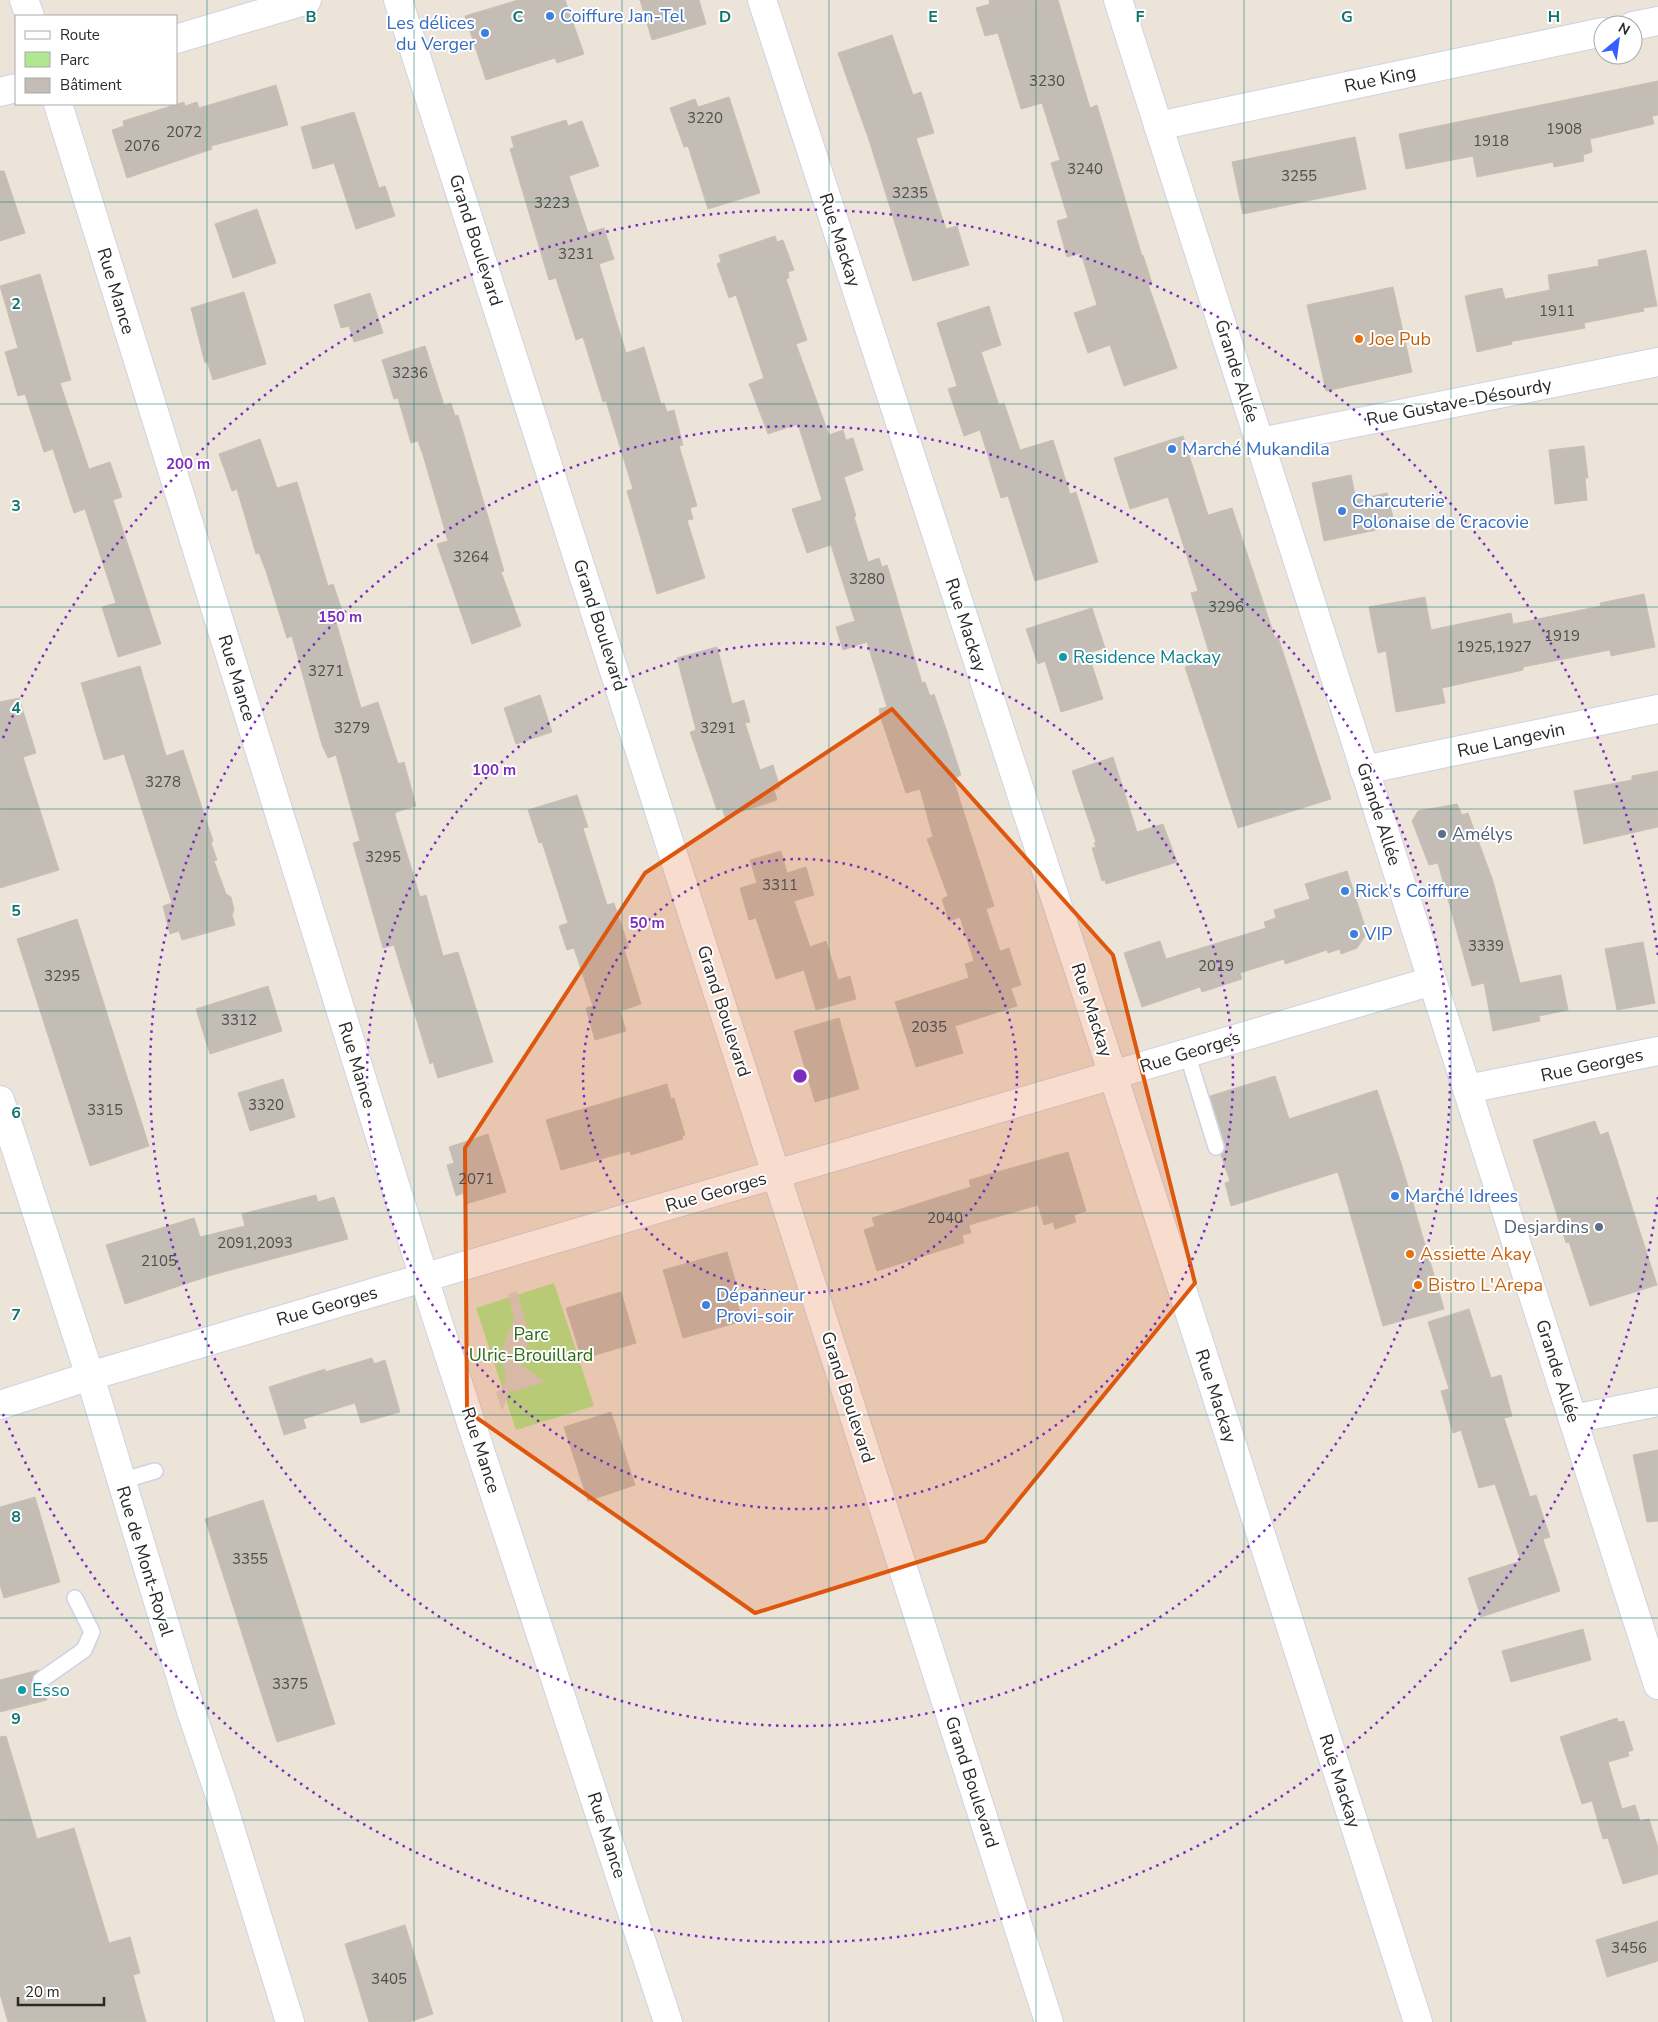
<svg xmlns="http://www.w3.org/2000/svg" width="1658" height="2022" font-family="'Nunito Sans',sans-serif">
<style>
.green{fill:#b0e890}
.plaza{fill:#d8d3cc}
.building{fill:#c4bdb6;stroke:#c8c0b2}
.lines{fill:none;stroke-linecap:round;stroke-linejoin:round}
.lane-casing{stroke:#ced3e3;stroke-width:18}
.street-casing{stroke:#ced3e3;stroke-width:30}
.secondary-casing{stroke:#ced3e3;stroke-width:30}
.lane{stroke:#fff;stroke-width:15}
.street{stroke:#fff;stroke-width:28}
.secondary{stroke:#fff;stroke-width:28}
.marked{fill:#de570d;fill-opacity:0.2;stroke:#de570d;stroke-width:4;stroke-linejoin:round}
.grid{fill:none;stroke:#0f766e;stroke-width:1;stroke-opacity:0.55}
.ring{fill:none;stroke:#7b2cbf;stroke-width:2.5;stroke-dasharray:2.5 5}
.shop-dot{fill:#3f7fe0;stroke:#fff;stroke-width:2}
.food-dot{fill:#e8710a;stroke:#fff;stroke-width:2}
.culture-dot{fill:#0f9aa8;stroke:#fff;stroke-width:2}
.service-dot{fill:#5c6f8a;stroke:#fff;stroke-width:2}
.labels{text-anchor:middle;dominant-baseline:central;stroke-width:4;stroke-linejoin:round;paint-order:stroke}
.number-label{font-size:15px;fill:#504e4c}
.shop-label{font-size:18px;fill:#366cbe;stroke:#fff;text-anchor:start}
.street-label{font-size:18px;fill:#292929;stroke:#fff}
.food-label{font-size:18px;fill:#c56008;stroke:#fff;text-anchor:start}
.culture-label{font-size:18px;fill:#0d838f;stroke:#fff;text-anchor:start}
.service-label{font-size:18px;fill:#4e5e75;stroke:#fff;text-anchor:start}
.park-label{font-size:18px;fill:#286b13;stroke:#fff}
.grid-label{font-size:16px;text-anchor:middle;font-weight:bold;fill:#0f766e;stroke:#fff;stroke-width:4;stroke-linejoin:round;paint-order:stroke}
.centre{fill:#7b2cbf;stroke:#fff;stroke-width:2.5}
.ring-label{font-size:15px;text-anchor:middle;font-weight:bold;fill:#7b2cbf;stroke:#fff;stroke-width:4;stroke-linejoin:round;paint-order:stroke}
</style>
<rect width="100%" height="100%" fill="#ece3d9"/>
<path class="green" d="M 554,1283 L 594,1406 L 516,1430 L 476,1308 Z"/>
<path class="plaza" d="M 517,1291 L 530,1338 L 523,1357 L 523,1366 L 545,1382 L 512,1392 L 510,1389 L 502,1411 L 496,1392 L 502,1389 L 506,1376 L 500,1355 L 514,1318 L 508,1294 Z"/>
<path class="building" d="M 518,0 L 565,0 L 584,54 L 557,63 L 555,58 L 486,80 L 465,16 Z
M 640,0 L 699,0 L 706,24 L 652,40 Z
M 989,0 L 1058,0 L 1090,108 L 1097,105 L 1142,256 L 1143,255 L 1152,283 L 1148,284 L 1177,368 L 1124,386 L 1110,345 L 1088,353 L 1074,313 L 1097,305 L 1081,253 L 1067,257 L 1057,221 L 1068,218 L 1051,163 L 1060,160 L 1042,103 L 1021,109 L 998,33 L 985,36 L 976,8 L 990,4 Z
M 892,35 L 913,95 L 921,92 L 934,133 L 916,138 L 946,229 L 957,226 L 969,265 L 913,281 L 869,140 L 838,53 Z
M 1658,81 L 1658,115 L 1652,116 L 1654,124 L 1590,139 L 1592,152 L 1583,155 L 1584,161 L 1554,167 L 1553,162 L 1477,177 L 1473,156 L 1406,169 L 1399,134 Z
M 276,85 L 288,125 L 211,146 L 212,149 L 127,178 L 112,130 L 124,126 L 123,121 L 184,102 L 185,106 L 197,102 L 199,108 Z
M 729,97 L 760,193 L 708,209 L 688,146 L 684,147 L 670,108 L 695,99 L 698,107 Z
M 354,112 L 379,188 L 385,186 L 395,216 L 356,229 L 334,163 L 313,169 L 301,127 Z
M 566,120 L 568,126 L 582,121 L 599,166 L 569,176 L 588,233 L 604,228 L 614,259 L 599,264 L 626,353 L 644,347 L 661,404 L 664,403 L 667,412 L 674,410 L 683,445 L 679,446 L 697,506 L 690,508 L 693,519 L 687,520 L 705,578 L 657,594 L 627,491 L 633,489 L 606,401 L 603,402 L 583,337 L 576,340 L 556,278 L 549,280 L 510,149 L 514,147 L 511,137 Z
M 1355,137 L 1366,189 L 1243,214 L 1232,162 Z
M 0,171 L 4,171 L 25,233 L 0,241 Z
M 257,209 L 276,263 L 233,278 L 215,224 Z
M 775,236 L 777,242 L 783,240 L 794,270 L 788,272 L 789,278 L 786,279 L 807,340 L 796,344 L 829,435 L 843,430 L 846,440 L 853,438 L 863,470 L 844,477 L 856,516 L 854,517 L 868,562 L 879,558 L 882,567 L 887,565 L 922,683 L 925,682 L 930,696 L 934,694 L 946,729 L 961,775 L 953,779 L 994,906 L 986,909 L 1000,951 L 1009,948 L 1021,985 L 1011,988 L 1017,1006 L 955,1026 L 963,1053 L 916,1067 L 895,1002 L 969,978 L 965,964 L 974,961 L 960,917 L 949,921 L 942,899 L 948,896 L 927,839 L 933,837 L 920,789 L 906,793 L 880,715 L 879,709 L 887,707 L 867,642 L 843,650 L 836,627 L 855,621 L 831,545 L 807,553 L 792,509 L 822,500 L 798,424 L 768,434 L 749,384 L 764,378 L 736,295 L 729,298 L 717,264 L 721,262 L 719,255 Z
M 1646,250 L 1657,306 L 1643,308 L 1644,311 L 1584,323 L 1585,328 L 1514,341 L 1511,342 L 1512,344 L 1477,352 L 1465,296 L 1502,288 L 1505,299 L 1550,290 L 1548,275 L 1599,266 L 1598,260 Z
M 40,274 L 71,380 L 60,383 L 89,469 L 110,462 L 122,497 L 113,500 L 161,644 L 118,657 L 102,607 L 116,603 L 85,509 L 74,513 L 53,449 L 44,452 L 25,394 L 18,396 L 5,352 L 18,348 L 0,286 Z
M 1393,287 L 1412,372 L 1326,391 L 1307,305 Z
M 244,292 L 266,364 L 213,380 L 207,361 L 205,363 L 191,308 Z
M 370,293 L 383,333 L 354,342 L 349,326 L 341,328 L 334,305 Z
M 989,306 L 1001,345 L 981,352 L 999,405 L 1004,403 L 1020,450 L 1053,440 L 1070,494 L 1076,492 L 1098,562 L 1035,581 L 1008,496 L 1001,498 L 980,430 L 964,436 L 948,389 L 957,386 L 937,323 Z
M 425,346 L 444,405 L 451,403 L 455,416 L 458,415 L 504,571 L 501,572 L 521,626 L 472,644 L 437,544 L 448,541 L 423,455 L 418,441 L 411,443 L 398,398 L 394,399 L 382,360 Z
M 1183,436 L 1208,515 L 1232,508 L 1275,638 L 1278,637 L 1331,799 L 1238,828 L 1185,667 L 1211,659 L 1191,593 L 1198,591 L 1168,497 L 1130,509 L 1114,458 Z
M 260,439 L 277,488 L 297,482 L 328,586 L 333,584 L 345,619 L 336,622 L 361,708 L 378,702 L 398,764 L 404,762 L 416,806 L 396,812 L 395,815 L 420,897 L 426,895 L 443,956 L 458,952 L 493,1062 L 438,1078 L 433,1062 L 430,1064 L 394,945 L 383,948 L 353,843 L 360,841 L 336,755 L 328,758 L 322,745 L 292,636 L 287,638 L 266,571 L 259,553 L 256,554 L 237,489 L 232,491 L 219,454 Z
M 1584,446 L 1588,478 L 1585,478 L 1587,500 L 1555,504 L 1549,450 Z
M 1351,475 L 1356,500 L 1387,493 L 1395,526 L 1324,541 L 1312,483 Z
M 1644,594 L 1655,647 L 1611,656 L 1610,650 L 1523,667 L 1523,670 L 1442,688 L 1445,703 L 1396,712 L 1386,651 L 1378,653 L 1369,607 L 1425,597 L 1431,630 L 1511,613 L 1513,624 L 1601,606 L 1600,603 Z
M 1092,608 L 1105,648 L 1088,653 L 1103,699 L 1061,712 L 1045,661 L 1038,664 L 1026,629 Z
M 717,647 L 732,704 L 744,700 L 750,722 L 745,723 L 760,770 L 773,765 L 780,788 L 774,790 L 777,800 L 725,817 L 722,808 L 717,810 L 690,732 L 696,730 L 677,658 Z
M 140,666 L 166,756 L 183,750 L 213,841 L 211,843 L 217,860 L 214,861 L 226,894 L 231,897 L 234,910 L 232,915 L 235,925 L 182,940 L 179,931 L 170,934 L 163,906 L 172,903 L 124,754 L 104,760 L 81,683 Z
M 540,695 L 552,732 L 516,744 L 504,708 Z
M 19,698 L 36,753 L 23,757 L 59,870 L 0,888 L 0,702 Z
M 1113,757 L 1137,832 L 1163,824 L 1177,862 L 1106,884 L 1105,880 L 1102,881 L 1092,848 L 1096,847 L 1094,843 L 1096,842 L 1072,771 Z
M 1658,771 L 1658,827 L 1584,844 L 1574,791 L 1632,780 L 1632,776 Z
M 577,795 L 588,827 L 583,828 L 607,905 L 614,903 L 629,948 L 624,949 L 641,1004 L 620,1011 L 626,1031 L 595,1040 L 586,1008 L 593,1006 L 574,948 L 567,950 L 559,926 L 568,923 L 542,842 L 539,843 L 528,810 Z
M 1457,804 L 1462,815 L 1468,813 L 1493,881 L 1520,983 L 1561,975 L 1568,1010 L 1539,1016 L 1540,1021 L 1493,1031 L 1484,983 L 1472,986 L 1438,863 L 1429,865 L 1412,821 L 1418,811 Z
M 781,851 L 787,873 L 806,867 L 814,895 L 794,901 L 810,947 L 826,941 L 838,980 L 850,976 L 856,999 L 816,1010 L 804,970 L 776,979 L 756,918 L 749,920 L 740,888 L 757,883 L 750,860 Z
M 1347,871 L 1367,933 L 1357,948 L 1341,954 L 1340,949 L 1328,953 L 1327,950 L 1285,964 L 1284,959 L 1240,973 L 1242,979 L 1202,992 L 1200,987 L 1142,1007 L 1124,953 L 1160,941 L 1166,959 L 1266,928 L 1264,922 L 1276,918 L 1274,910 L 1310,899 L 1305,884 Z
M 77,919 L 149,1146 L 90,1166 L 17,939 Z
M 1643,942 L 1655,1003 L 1617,1010 L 1605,949 Z
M 268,986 L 282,1031 L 210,1054 L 196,1009 Z
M 839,1018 L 859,1089 L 815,1102 L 794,1031 Z
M 1275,1076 L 1289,1119 L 1377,1090 L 1402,1166 L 1444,1309 L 1383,1326 L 1338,1172 L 1231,1206 L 1225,1183 L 1230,1181 L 1221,1155 L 1225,1150 L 1225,1144 L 1210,1096 Z
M 283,1079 L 295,1117 L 250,1131 L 238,1093 Z
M 667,1084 L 671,1099 L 674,1098 L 685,1135 L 682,1136 L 683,1139 L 631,1155 L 630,1151 L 561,1170 L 546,1120 Z
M 1595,1121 L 1600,1135 L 1608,1132 L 1657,1285 L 1590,1306 L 1569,1242 L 1566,1243 L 1533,1140 Z
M 488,1134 L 506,1192 L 466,1204 L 463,1193 L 456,1196 L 447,1165 L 454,1163 L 449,1147 Z
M 1068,1152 L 1086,1211 L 1074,1215 L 1076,1222 L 1055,1229 L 1053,1222 L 1044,1225 L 1038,1205 L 969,1225 L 971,1233 L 962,1235 L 964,1243 L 877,1271 L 864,1230 L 875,1226 L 872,1218 L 971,1187 L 969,1180 Z
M 316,1195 L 318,1202 L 334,1197 L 348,1239 L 212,1275 L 125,1304 L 106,1245 L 194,1218 L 200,1237 L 245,1226 L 242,1214 Z
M 727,1252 L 737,1287 L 733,1288 L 743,1321 L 683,1338 L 663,1270 Z
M 621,1292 L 636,1343 L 582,1359 L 566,1308 Z
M 1469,1309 L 1491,1378 L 1501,1375 L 1512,1416 L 1504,1418 L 1530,1497 L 1536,1495 L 1550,1537 L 1543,1539 L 1560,1591 L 1481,1617 L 1468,1578 L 1521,1561 L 1495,1484 L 1479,1488 L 1461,1430 L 1453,1433 L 1441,1391 L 1449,1389 L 1428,1322 Z
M 372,1358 L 374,1364 L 385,1360 L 400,1412 L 361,1423 L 355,1403 L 303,1419 L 306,1428 L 284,1435 L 269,1387 L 325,1369 L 325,1372 Z
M 611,1412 L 635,1485 L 588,1501 L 564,1427 Z
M 1658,1450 L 1658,1521 L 1647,1522 L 1633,1455 Z
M 35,1497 L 60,1582 L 4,1598 L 0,1585 L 0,1507 Z
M 263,1500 L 335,1724 L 277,1742 L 205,1519 Z
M 1583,1629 L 1591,1660 L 1511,1682 L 1502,1651 Z
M 39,1670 L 33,1676 L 32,1681 L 37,1688 L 44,1689 L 47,1700 L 0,1712 L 0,1680 Z
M 1617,1718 L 1618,1722 L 1624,1721 L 1633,1750 L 1628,1752 L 1629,1756 L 1608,1762 L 1622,1809 L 1635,1805 L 1640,1821 L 1649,1819 L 1658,1848 L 1658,1874 L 1623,1884 L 1608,1838 L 1603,1839 L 1592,1801 L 1582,1804 L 1560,1737 Z
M 6,1736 L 37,1839 L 74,1828 L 109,1943 L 130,1937 L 140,1973 L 133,1975 L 146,2022 L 8,2022 L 0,1994 L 0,1737 Z
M 1658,1921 L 1658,1961 L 1607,1977 L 1596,1940 Z
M 405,1925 L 433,2014 L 409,2022 L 369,2022 L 345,1944 Z"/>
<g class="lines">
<g class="lane-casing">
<path id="lane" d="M 1187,1053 L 1216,1147
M 121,1481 L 155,1471
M 41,1680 L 84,1650 L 92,1632 L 75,1598"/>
</g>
<g class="street-casing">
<path id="street" d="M 24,0 L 30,16
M 398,0 L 1049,2022
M 762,0 L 1124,1109 L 1418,2022
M 1633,26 L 1658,21
M 58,104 L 435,1313 L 668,2022
M 1158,126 L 1603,32
M 1260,442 L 1658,362
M 1364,770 L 1658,709
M 1467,1089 L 1658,1051
M 0,1100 L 90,1376 L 191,1711 L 221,1799 L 290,2022
M 0,1405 L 90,1376 L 1432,981
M 1573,1419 L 1658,1402"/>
</g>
<g class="secondary-casing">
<path id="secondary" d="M 1118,0 L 1658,1685
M 176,39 L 307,0
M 0,92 L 16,88"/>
</g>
<use href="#lane" class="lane"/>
<use href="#street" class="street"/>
<use href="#secondary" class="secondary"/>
</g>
<path class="marked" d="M 892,709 L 1113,955 L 1195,1283 L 985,1541 L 755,1613 L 467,1411 L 465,1148 L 645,873 Z"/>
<path class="grid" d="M 207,0 L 207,2022M 414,0 L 414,2022M 622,0 L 622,2022M 829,0 L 829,2022M 1036,0 L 1036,2022M 1244,0 L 1244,2022M 1451,0 L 1451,2022M 0,202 L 1658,202M 0,404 L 1658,404M 0,607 L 1658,607M 0,809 L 1658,809M 0,1011 L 1658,1011M 0,1213 L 1658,1213M 0,1415 L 1658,1415M 0,1618 L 1658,1618M 0,1820 L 1658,1820"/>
<g class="ring">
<circle cx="800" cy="1076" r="217"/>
<circle cx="800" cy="1076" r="433"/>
<circle cx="800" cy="1076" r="650"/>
<path d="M1658 1197A866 866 0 0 1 3 1414M3 738A866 866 0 0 1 1658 955"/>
</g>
<g class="shop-dot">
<circle cx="550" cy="16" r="5"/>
<circle cx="485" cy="33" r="5"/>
<circle cx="1172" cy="449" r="5"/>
<circle cx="1342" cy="511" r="5"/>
<circle cx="1345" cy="891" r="5"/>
<circle cx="1354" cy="934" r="5"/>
<circle cx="1395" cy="1196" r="5"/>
<circle cx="706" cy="1305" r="5"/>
</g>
<g class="food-dot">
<circle cx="1359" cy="339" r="5"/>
<circle cx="1410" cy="1254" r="5"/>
<circle cx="1418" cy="1285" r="5"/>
</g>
<g class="culture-dot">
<circle cx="1063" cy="657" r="5"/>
<circle cx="22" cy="1690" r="5"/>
</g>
<g class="service-dot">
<circle cx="1442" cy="834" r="5"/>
<circle cx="1599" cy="1227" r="5"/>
</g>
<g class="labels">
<g class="number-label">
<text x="1047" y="81">3230</text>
<text x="705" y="118">3220</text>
<text x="1564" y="129">1908</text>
<text x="184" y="132">2072</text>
<text x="1491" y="141">1918</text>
<text x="142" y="146">2076</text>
<text x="1085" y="169">3240</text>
<text x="1299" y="176">3255</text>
<text x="910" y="193">3235</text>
<text x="552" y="203">3223</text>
<text x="576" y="254">3231</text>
<text x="1557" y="311">1911</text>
<text x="410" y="373">3236</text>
<text x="471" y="557">3264</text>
<text x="867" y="579">3280</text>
<text x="1226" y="607">3296</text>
<text x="1562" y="636">1919</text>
<text x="1494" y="647">1925,1927</text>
<text x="326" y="671">3271</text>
<text x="352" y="728">3279</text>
<text x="718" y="728">3291</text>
<text x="163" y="782">3278</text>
<text x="383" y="857">3295</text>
<text x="780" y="885">3311</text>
<text x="1486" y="946">3339</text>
<text x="1216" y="966">2019</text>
<text x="62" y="976">3295</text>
<text x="239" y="1020">3312</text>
<text x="929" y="1027">2035</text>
<text x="266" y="1105">3320</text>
<text x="105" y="1110">3315</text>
<text x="476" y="1179">2071</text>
<text x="945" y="1218">2040</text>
<text x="255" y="1243">2091,2093</text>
<text x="159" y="1261">2105</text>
<text x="250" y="1559">3355</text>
<text x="290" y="1684">3375</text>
<text x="1629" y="1948">3456</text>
<text x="389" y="1979">3405</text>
</g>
<g class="shop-label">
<text x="560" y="16">Coiffure Jan-Tel</text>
<text x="475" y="23" text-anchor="end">Les délices<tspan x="475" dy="21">du Verger</tspan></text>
<text x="1182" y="449">Marché Mukandila</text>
<text x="1352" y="501">Charcuterie<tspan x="1352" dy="21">Polonaise de Cracovie</tspan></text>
<text x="1355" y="891">Rick's Coiffure</text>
<text x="1364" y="934">VIP</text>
<text x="1405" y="1196">Marché Idrees</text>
<text x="716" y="1295">Dépanneur<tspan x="716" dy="21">Provi-soir</tspan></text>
</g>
<g class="street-label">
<text transform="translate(1380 79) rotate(-12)">Rue King</text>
<text transform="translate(476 240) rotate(72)">Grand Boulevard</text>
<text transform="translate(840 240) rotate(72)">Rue Mackay</text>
<text transform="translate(116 291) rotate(73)">Rue Mance</text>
<text transform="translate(1237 371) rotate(72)">Grande Allée</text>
<text transform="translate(1459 402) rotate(-11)">Rue Gustave-Désourdy</text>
<text transform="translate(600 625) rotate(72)">Grand Boulevard</text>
<text transform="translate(966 625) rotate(72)">Rue Mackay</text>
<text transform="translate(237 678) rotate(73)">Rue Mance</text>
<text transform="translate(1511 740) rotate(-12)">Rue Langevin</text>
<text transform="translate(1379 814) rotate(72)">Grande Allée</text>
<text transform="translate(1092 1010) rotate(72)">Rue Mackay</text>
<text transform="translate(724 1011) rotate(72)">Grand Boulevard</text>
<text transform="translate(1190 1052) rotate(-17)">Rue Georges</text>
<text transform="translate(357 1065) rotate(73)">Rue Mance</text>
<text transform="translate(1592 1065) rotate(-12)">Rue Georges</text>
<text transform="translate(716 1192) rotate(-16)">Rue Georges</text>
<text transform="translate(327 1306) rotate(-16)">Rue Georges</text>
<text transform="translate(1558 1371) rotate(72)">Grande Allée</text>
<text transform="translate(1216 1396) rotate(72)">Rue Mackay</text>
<text transform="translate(848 1397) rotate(72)">Grand Boulevard</text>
<text transform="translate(481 1450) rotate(72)">Rue Mance</text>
<text transform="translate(145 1561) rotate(73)">Rue de Mont-Royal</text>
<text transform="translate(1340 1781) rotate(72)">Rue Mackay</text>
<text transform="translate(972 1782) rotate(72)">Grand Boulevard</text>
<text transform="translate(607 1835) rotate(72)">Rue Mance</text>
</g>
<g class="food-label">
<text x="1369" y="339">Joe Pub</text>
<text x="1420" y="1254">Assiette Akay</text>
<text x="1428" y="1285">Bistro L'Arepa</text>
</g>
<g class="culture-label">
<text x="1073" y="657">Residence Mackay</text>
<text x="32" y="1690">Esso</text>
</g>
<g class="service-label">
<text x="1452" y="834">Amélys</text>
<text x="1589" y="1227" text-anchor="end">Desjardins</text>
</g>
<g class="park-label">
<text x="531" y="1334">Parc<tspan x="531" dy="21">Ulric-Brouillard</tspan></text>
</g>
</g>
<g class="grid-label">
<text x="311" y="22">B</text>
<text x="518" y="22">C</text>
<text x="725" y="22">D</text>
<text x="933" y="22">E</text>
<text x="1140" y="22">F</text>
<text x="1347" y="22">G</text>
<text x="1554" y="22">H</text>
<text x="16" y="309">2</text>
<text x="16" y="511">3</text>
<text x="16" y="713">4</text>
<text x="16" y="916">5</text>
<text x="16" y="1118">6</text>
<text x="16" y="1320">7</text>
<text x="16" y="1522">8</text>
<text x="16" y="1724">9</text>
</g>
<circle cx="800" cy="1076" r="8" class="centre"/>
<g class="ring-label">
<text x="188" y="469">200 m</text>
<text x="340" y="622">150 m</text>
<text x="494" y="775">100 m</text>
<text x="647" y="928">50 m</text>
</g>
<rect x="15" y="15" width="162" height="90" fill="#ffffff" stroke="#a9a9a9"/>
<rect x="25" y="31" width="25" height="8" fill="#ffffff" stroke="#a9a9a9"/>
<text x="60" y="40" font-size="15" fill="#292929">Route</text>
<rect x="25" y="52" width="25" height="15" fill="#b0e890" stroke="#a9a9a9"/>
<text x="60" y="65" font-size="15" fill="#292929">Parc</text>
<rect x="25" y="78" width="25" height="15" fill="#c4bdb6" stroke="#a9a9a9"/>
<text x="60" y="90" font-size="15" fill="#292929">Bâtiment</text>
<g transform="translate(1618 40) rotate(29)"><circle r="24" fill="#ffffff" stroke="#a9a9a9"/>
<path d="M0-4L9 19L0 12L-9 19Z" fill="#335fff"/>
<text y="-8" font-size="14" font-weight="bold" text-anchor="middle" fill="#292929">N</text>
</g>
<path d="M18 1997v8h86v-8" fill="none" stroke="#292929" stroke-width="2.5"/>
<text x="25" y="1997" font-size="15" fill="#292929" stroke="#ffffff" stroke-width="4" paint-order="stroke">20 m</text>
</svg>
